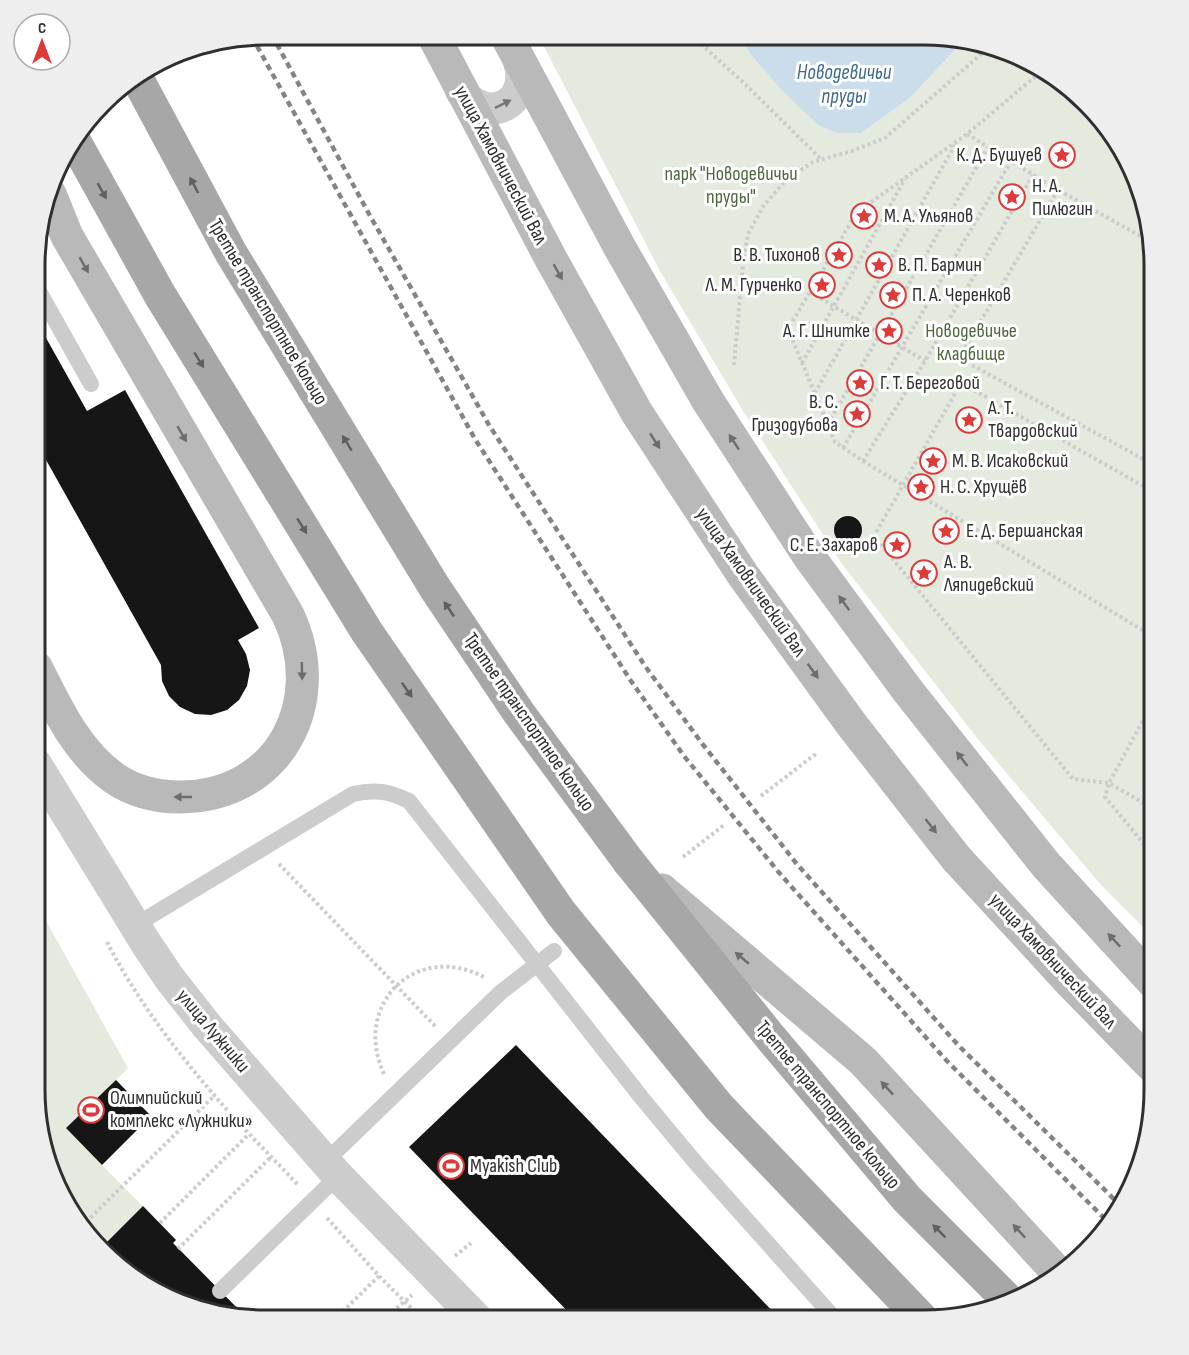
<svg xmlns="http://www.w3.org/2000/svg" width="1189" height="1355" font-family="'Sofia Sans Condensed',sans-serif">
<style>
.green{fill:#e4ebde;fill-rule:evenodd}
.water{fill:#cbdcea}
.building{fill:#161616}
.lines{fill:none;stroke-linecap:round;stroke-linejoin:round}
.path{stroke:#ccc;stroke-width:4;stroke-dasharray:3 3;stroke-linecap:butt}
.service{stroke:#ccc;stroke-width:16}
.minor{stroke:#ccc;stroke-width:32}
.secondary{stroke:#b9b9b9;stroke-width:33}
.primary{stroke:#a7a7a7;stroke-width:33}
.rail{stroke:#848484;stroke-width:4.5;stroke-dasharray:6 4.5;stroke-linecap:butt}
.primary-bridge{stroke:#a7a7a7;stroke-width:33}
.oneway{fill:#767676}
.oneway2{fill:#5f5f5f}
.oneway3{fill:#6d6d6d}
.labels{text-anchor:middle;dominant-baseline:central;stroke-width:6;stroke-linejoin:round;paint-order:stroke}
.poi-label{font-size:20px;fill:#2f2f2f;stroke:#fff;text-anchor:start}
.street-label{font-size:20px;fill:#2f2f2f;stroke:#fff}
.park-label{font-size:20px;fill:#4f693e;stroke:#fff}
.water-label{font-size:21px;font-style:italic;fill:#406a8d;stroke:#fff}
.rim{fill:none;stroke:#2f2f2f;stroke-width:3}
</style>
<rect width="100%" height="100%" fill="#fff"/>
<path class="green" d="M 538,35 L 746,36 L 747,50 L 837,133 L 861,133 L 910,98 L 964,40 L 1052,73 L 1116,137 L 1142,191 L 1154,250 L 1154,938 L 1101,885 L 977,738 L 842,564 L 743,411 L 660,271 ZM 849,516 L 860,522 C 866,539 849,550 836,537 C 831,525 837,518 849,516 Z
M 35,901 L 128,1068 L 116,1080 L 151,1116 L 102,1165 L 176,1240 L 173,1243 L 248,1319 L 150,1290 L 73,1218 L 47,1164 L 35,1105 Z"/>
<path class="water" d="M 746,36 L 954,36 L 964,40 L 910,98 L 861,133 L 837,133 L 818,125 L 779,87 L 747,50 Z"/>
<path class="building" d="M 36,320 L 87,411 L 125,390 L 259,628 L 238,640 L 246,654 L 250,670 L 247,686 L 239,700 L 227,710 L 211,715 L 195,714 L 180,707 L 169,696 L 162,681 L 161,665 L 36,442 Z
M834 530a14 14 0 1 1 28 0a14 14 0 1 1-28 0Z
M 516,1045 L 781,1320 L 576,1320 L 409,1147 Z
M 116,1080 L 151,1116 L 102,1165 L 66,1128 Z
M 143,1206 L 176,1240 L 173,1243 L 248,1319 L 150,1290 L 103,1246 Z"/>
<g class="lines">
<path class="path" d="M 692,36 L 745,84 L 821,159
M 967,134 L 1058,190 L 1153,243
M 1033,175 L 925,361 L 863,461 L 835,442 L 788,329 L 857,212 L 967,134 L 1043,70
M 1058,190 L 959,358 L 1154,465
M 810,292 L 925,361
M 802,363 L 905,179
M 734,365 L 743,264 L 748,234 L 764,205 L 787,179 L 813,162 L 852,151 L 885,138 L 987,49
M 815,393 L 956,143
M 828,424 L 988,147
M 843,448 L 1011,161
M 863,461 L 1154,637
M 1154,492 L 961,383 L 874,536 L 1073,779 L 1109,783 L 1154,809
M 1154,700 L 1109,783 L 1105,797 L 1154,856
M 761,796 L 817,753
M 683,857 L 724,825
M 279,864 L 436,1027
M 107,942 C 139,1004 182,1059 228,1111 C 251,1137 275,1160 298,1185
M 384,1074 C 352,1005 415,941 484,977
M 327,1218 L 379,1276 L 423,1320
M 160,1223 L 249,1134
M 82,1226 L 215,1095
M 178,1249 L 272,1156
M 455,1256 L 471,1243
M 392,1312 L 412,1295
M 334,1320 L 379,1276"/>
<path class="service" d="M 36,286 L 91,384
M 134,926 L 353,794 C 374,789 389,791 409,801 L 641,1097 L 695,1162 L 836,1320
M 325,1162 L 501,992 L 554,951
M 220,1291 L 338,1176"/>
<path class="minor" d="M 461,91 C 487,126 532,104 519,62
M 36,764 L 147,945 L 170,979 L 207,1026 L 338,1176 L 478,1320"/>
<path class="secondary" d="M 433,35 L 551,259 L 637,413 L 743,575 L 852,725 L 956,858 L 1071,983 L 1154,1068
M 506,35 L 620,248 L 708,401 L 810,558 L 908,691 L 1046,865 L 1154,983
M 36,667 C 57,708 76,751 114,778 C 133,791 157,797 180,797 C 279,797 329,702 288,615 L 67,236 L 50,194
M 662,890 L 863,1061 L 1059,1274"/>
<path class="primary" d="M 137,78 L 231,253 L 435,588 L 519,713 L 629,862"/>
<path class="rail" d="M 272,35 L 369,214 L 489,425 L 645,666 L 701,742 L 796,863 L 958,1045 L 1122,1207
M 252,37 L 475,439 L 631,681 L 684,756 L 781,875 L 946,1060 L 1108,1222"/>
<path class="primary-bridge" d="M 74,140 L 160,295 L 367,632 L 561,913 L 719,1107 L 923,1320
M 629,862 L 771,1038 L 907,1199 L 1010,1302"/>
</g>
<defs><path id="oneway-solid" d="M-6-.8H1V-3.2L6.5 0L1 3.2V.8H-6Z" transform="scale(1.5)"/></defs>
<use class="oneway" href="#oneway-solid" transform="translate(503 104) rotate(-26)"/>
<g class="oneway2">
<use href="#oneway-solid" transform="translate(194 185) rotate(-118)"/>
<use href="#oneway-solid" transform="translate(102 191) rotate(61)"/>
<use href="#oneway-solid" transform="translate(199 360) rotate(58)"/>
<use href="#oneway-solid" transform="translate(347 443) rotate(-121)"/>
<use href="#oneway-solid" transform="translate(302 526) rotate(58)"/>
<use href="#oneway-solid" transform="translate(449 609) rotate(-124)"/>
<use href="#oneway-solid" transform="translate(407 690) rotate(55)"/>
<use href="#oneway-solid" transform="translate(939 1231) rotate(-135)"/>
</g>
<g class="oneway3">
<use href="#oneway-solid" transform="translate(84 265) rotate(60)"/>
<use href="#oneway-solid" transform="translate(558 272) rotate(61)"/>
<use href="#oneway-solid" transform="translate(182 434) rotate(60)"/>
<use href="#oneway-solid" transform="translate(655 441) rotate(57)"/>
<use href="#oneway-solid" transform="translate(734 442) rotate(-123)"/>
<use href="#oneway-solid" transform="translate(844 603) rotate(-126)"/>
<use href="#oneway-solid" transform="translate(302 671) rotate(89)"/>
<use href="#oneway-solid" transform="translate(813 671) rotate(54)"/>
<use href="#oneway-solid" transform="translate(962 759) rotate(-128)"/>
<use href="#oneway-solid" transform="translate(183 797) rotate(180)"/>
<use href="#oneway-solid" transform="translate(931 826) rotate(52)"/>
<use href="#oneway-solid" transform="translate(1114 940) rotate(-133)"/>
<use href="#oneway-solid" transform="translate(742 958) rotate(-140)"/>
<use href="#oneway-solid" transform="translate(887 1088) rotate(-133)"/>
<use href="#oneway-solid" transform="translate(1019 1231) rotate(-133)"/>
</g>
<defs>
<g id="sight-ring" transform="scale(1.35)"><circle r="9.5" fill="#fff" stroke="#dd3a3a" stroke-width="1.5"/><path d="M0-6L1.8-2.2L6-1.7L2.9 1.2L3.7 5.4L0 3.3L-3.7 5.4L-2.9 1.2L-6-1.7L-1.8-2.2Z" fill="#dd3a3a"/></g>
<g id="stadium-ring" transform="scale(1.35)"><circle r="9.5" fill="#fff" stroke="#dd3a3a" stroke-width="1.5"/><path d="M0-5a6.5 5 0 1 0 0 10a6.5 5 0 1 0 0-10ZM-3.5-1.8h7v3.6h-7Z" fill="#dd3a3a"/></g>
</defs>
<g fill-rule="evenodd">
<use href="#sight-ring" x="1062" y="155"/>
<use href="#sight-ring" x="1012" y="197"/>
<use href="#sight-ring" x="864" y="216"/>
<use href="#sight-ring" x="839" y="255"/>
<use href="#sight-ring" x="879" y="265"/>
<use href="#sight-ring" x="822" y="285"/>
<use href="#sight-ring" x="893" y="295"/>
<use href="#sight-ring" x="889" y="331"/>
<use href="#sight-ring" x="860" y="383"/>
<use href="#sight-ring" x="857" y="414"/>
<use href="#sight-ring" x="969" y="420"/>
<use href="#sight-ring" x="933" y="461"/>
<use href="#sight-ring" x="921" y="487"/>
<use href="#sight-ring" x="946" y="531"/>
<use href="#sight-ring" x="897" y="545"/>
<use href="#sight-ring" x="924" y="573"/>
<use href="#stadium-ring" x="91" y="1110"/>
<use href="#stadium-ring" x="451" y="1166"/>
</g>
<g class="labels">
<g class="poi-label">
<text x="1042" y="155" text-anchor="end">К. Д. Бушуев</text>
<text x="1032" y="186">Н. А.<tspan x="1032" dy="23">Пилюгин</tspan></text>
<text x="884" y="216">М. А. Ульянов</text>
<text x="820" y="255" text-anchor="end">В. В. Тихонов</text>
<text x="898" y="265">В. П. Бармин</text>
<text x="802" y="285" text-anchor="end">Л. М. Гурченко</text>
<text x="912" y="295">П. А. Черенков</text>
<text x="870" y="331" text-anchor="end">А. Г. Шнитке</text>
<text x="880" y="383">Г. Т. Береговой</text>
<text x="838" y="402" text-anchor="end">В. С.<tspan x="838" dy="23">Гризодубова</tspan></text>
<text x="988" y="408">А. Т.<tspan x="988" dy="23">Твардовский</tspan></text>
<text x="952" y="461">М. В. Исаковский</text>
<text x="940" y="487">Н. С. Хрущёв</text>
<text x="966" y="531">Е. Д. Бершанская</text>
<text x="878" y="545" text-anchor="end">С. Е. Захаров</text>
<text x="944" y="562">А. В.<tspan x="944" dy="23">Ляпидевский</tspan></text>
<text x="110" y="1098">Олимпийский<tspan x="110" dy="23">комплекс «Лужники»</tspan></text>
<text x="470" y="1166">Myakish Club</text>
</g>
<g class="street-label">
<text transform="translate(501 165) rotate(62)">улица Хамовнический Вал</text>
<text transform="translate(268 312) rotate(59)">Третье транспортное кольцо</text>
<text transform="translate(751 582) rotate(55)">улица Хамовнический Вал</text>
<text transform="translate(529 722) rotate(55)">Третье транспортное кольцо</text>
<text transform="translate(1053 961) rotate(47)">улица Хамовнический Вал</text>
<text transform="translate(213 1031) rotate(50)">улица Лужники</text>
<text transform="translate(828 1105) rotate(50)">Третье транспортное кольцо</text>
</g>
<g class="park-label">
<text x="731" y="174">парк "Новодевичьи<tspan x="731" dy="23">пруды"</tspan></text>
<text x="971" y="331">Новодевичье<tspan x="971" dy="23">кладбище</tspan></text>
</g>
<g class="water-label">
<text x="844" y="72">Новодевичьи<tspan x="844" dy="24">пруды</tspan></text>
</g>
</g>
<path d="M0 0H1189V1355H0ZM265 45H924A220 220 0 0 1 1144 265V1090A220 220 0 0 1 924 1310H265A220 220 0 0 1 45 1090V265A220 220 0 0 1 265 45Z" fill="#eee" fill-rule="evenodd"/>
<path class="rim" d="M265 45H924A220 220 0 0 1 1144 265V1090A220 220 0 0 1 924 1310H265A220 220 0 0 1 45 1090V265A220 220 0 0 1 265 45Z"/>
<g transform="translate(42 42)"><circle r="28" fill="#ffffff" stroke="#acacac" stroke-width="1.5"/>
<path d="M0-4.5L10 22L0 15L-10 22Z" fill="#dd3a3a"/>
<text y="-9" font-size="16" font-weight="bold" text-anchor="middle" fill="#2f2f2f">С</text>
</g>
</svg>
